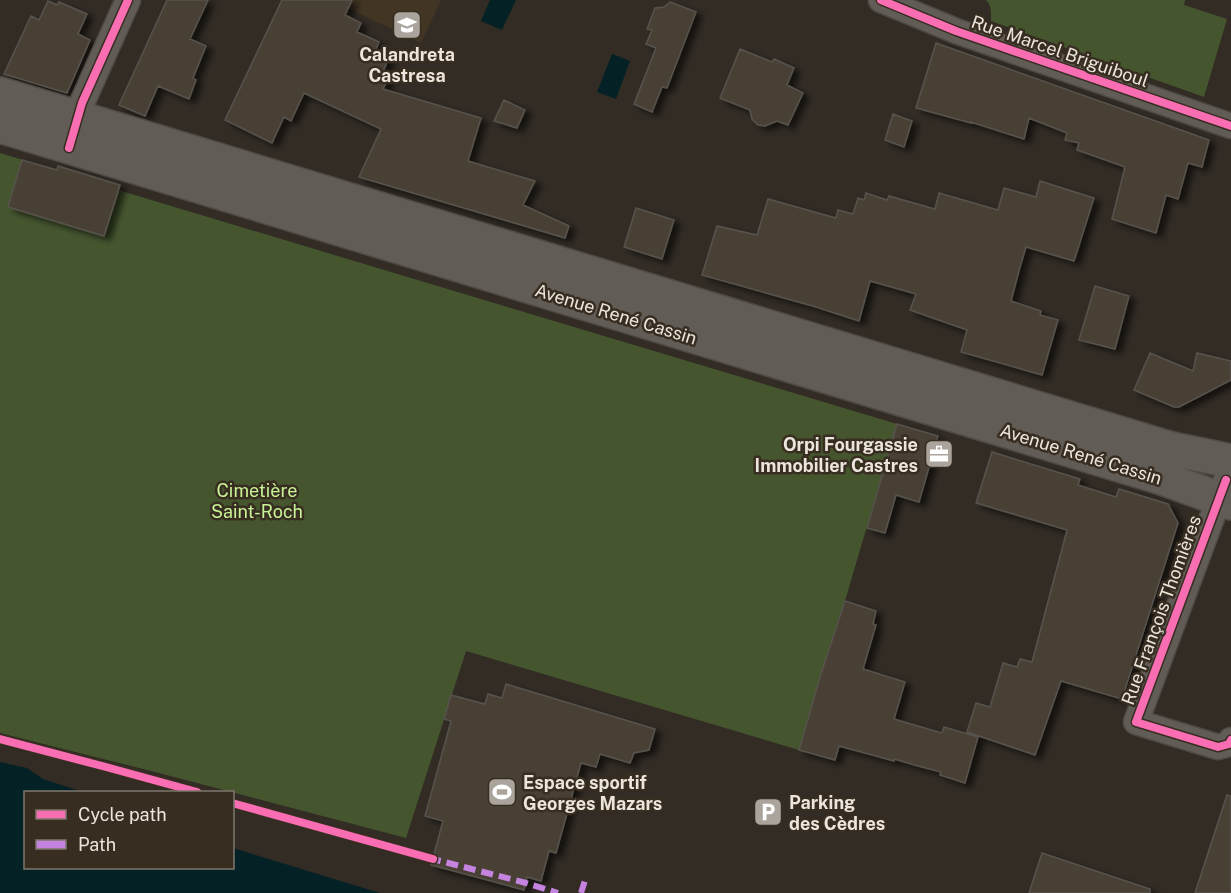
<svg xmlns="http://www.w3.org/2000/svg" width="1231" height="893" font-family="'Public Sans',sans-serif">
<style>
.built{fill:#423524}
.green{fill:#45562f}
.water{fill:#042126}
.building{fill:#4a4134;stroke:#57524d;stroke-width:1.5;filter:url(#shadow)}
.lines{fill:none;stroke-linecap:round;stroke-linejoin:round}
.street-casing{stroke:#4f4b44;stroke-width:27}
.secondary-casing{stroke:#4f4b44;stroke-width:36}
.street{stroke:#615c56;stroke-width:24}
.secondary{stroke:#615c56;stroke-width:33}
.quiet{stroke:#c483df;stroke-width:6;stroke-dasharray:12 6;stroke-linecap:butt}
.cycleway-casing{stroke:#372d20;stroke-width:11}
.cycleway{stroke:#f96db3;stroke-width:8}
.labels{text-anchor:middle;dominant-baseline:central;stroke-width:5;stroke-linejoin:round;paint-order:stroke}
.street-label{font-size:18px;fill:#ece5dd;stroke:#372d20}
.poi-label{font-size:18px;font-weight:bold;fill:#ece5dd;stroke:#372d20;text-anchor:start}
.park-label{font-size:18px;fill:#c8f396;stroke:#372d20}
</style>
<defs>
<filter id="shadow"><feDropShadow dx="6" dy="4" stdDeviation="3" flood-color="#0009"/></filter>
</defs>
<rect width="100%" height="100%" fill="#322c25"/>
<path class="built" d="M 331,0 L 441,0 L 421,43 Z"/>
<path class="green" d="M 986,0 L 1185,0 L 1184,5 L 1227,19 L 1204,97 L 991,21 C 991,14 992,5 986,0 Z
M 0,153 L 56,170 L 58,166 L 119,185 L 118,190 L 897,424 L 845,601 L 821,674 L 799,750 L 466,651 L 406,838 L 159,773 L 0,733 Z"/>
<path class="water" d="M 490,0 L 516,0 L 502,30 L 481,21 Z
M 612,54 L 630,61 L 616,99 L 597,92 Z
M 0,762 L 27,768 L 43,779 L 83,792 L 26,792 L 26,868 L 232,868 L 233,848 L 380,893 L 0,893 Z"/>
<path class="building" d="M 167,0 L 208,0 L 190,39 L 206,46 L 193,78 L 196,80 L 189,99 L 158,86 L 145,116 L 119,105 Z
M 282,0 L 352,0 L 345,15 L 361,23 L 357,32 L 379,42 L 375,52 L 389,58 L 382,74 L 389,77 L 383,89 L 481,118 L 468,161 L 535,181 L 523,205 L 569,226 L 565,238 L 359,177 L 381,129 L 304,93 L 291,121 L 284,117 L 272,143 L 225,120 Z
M 48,1 L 57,5 L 59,2 L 87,14 L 78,34 L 90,40 L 67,93 L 4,74 L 31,16 L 39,20 Z
M 670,2 L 696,12 L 667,88 L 662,87 L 652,112 L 634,104 L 656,48 L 646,44 L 652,30 L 647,29 L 655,8 L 664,7 Z
M 936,43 L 1209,140 L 1202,167 L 1188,163 L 1178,199 L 1166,195 L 1156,233 L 1112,219 L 1125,167 L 1077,150 L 1079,143 L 1065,140 L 1067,133 L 1029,118 L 1024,139 L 971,122 L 971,123 L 916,108 Z
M 740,49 L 772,62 L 774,59 L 794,68 L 787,85 L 803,93 L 788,125 L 777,121 L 765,126 L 758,125 L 752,119 L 750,110 L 720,98 Z
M 504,100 L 525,110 L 517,128 L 494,121 Z
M 893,114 L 912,121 L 904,147 L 885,140 Z
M 22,160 L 57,170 L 58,166 L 120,185 L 104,236 L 8,207 Z
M 1040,181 L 1094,198 L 1074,261 L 1026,247 L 1020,267 L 1011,301 L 1041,311 L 1040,315 L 1058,320 L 1042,375 L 961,352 L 967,330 L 910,310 L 916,294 L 870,281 L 859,321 L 816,307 L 702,275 L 717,226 L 757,235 L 768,199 L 836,218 L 838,210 L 853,214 L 858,198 L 864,200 L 866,193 L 887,200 L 889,196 L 935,209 L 939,193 L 998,210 L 1004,188 L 1036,197 Z
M 636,208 L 674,220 L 662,259 L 624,247 Z
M 1095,286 L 1129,296 L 1115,349 L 1079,340 Z
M 1150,353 L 1193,371 L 1197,353 L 1231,361 L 1231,380 L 1179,407 L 1174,407 L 1134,390 Z
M 897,424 L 938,436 L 919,502 L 896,495 L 885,533 L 867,528 Z
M 992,452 L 1080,479 L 1078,485 L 1116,497 L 1119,489 L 1168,504 L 1178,523 L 1122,699 L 1061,681 L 1035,755 L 967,732 L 976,703 L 990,707 L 1003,663 L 1017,667 L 1020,659 L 1032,662 L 1067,530 L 976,503 Z
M 845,601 L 876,611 L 873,624 L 876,625 L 863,669 L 905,682 L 894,719 L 942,733 L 944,727 L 978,737 L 965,783 L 940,775 L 941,772 L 918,766 L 894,759 L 894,761 L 839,746 L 835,760 L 799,750 L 821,674 Z
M 506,684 L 655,729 L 649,750 L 634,753 L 630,763 L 600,754 L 596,767 L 581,763 L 556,853 L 549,851 L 541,881 L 527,877 L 524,890 L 431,865 L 443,821 L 425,816 L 451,721 L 444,719 L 451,695 L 485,704 L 488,694 L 502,698 Z
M 1227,795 L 1231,796 L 1231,893 L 1195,893 Z
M 1042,853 L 1150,889 L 1150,893 L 1029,893 Z"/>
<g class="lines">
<g class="street-casing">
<path id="street" d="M 881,0 L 956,31 L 1231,126
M 73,134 L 82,103 L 128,0
M 1226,480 L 1136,722 L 1218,747 L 1229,744 L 1231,740"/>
</g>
<g class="secondary-casing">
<path id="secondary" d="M 0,94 L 1172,449 L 1231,461
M 0,126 L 1162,478 L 1231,503"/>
</g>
<use href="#street" class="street"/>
<use href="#secondary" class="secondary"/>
<path class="quiet" d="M 429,858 L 526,883 L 558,893
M 581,893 L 586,877"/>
<g class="cycleway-casing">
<path id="cycleway" d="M 881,0 L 956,31 L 1231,126
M 69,148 L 82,103 L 128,0
M 1226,480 L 1136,722 L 1218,747 L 1229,744 L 1231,740
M 0,739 L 106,767 L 197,792
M 232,803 L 433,859"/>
</g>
<use href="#cycleway" class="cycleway"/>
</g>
<defs>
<g id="school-square" transform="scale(1.5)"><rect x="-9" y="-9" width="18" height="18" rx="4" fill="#aba49d" stroke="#372d20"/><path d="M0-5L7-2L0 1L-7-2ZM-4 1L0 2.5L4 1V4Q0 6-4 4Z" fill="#fff"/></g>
<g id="office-square" transform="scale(1.5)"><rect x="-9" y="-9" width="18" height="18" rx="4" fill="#aba49d" stroke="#372d20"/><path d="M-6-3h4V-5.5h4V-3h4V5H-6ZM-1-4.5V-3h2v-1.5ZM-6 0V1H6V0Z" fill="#fff"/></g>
<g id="stadium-square" transform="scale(1.5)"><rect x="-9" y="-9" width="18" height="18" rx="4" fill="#aba49d" stroke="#372d20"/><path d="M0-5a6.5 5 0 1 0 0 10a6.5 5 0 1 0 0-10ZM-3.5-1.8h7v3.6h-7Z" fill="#fff"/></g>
<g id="parking-square" transform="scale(1.5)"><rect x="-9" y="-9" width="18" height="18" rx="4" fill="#aba49d" stroke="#372d20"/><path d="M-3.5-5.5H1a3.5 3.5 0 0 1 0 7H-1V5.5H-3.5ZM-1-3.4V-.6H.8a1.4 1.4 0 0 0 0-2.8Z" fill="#fff"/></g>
</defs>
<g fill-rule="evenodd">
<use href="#school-square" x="407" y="25"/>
<use href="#office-square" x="939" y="454"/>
<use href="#stadium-square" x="502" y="792"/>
<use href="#parking-square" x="768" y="812"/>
</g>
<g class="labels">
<g class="street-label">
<text transform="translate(1060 51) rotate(19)">Rue Marcel Briguiboul</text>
<text transform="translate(616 314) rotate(17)">Avenue René Cassin</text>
<text transform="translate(1081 454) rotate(17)">Avenue René Cassin</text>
<text transform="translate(1161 610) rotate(-70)">Rue François Thomières</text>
</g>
<g class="poi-label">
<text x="407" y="54" text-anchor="middle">Calandreta<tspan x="407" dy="21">Castresa</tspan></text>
<text x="918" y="444" text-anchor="end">Orpi Fourgassie<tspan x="918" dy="21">Immobilier Castres</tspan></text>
<text x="523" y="782">Espace sportif<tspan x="523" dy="21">Georges Mazars</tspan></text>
<text x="789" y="802">Parking<tspan x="789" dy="21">des Cèdres</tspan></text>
</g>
<g class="park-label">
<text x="257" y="490">Cimetière<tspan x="257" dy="21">Saint-Roch</tspan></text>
</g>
</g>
<rect x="24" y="791" width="210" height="78" fill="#372d20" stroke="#7f776c" stroke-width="1.5"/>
<rect x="36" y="810" width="30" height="9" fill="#f96db3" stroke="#7f776c" stroke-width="1.5"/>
<text x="78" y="821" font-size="18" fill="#ece5dd">Cycle path</text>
<rect x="36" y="840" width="30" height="9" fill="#c483df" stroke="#7f776c" stroke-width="1.5"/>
<text x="78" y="851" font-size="18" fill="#ece5dd">Path</text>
</svg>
